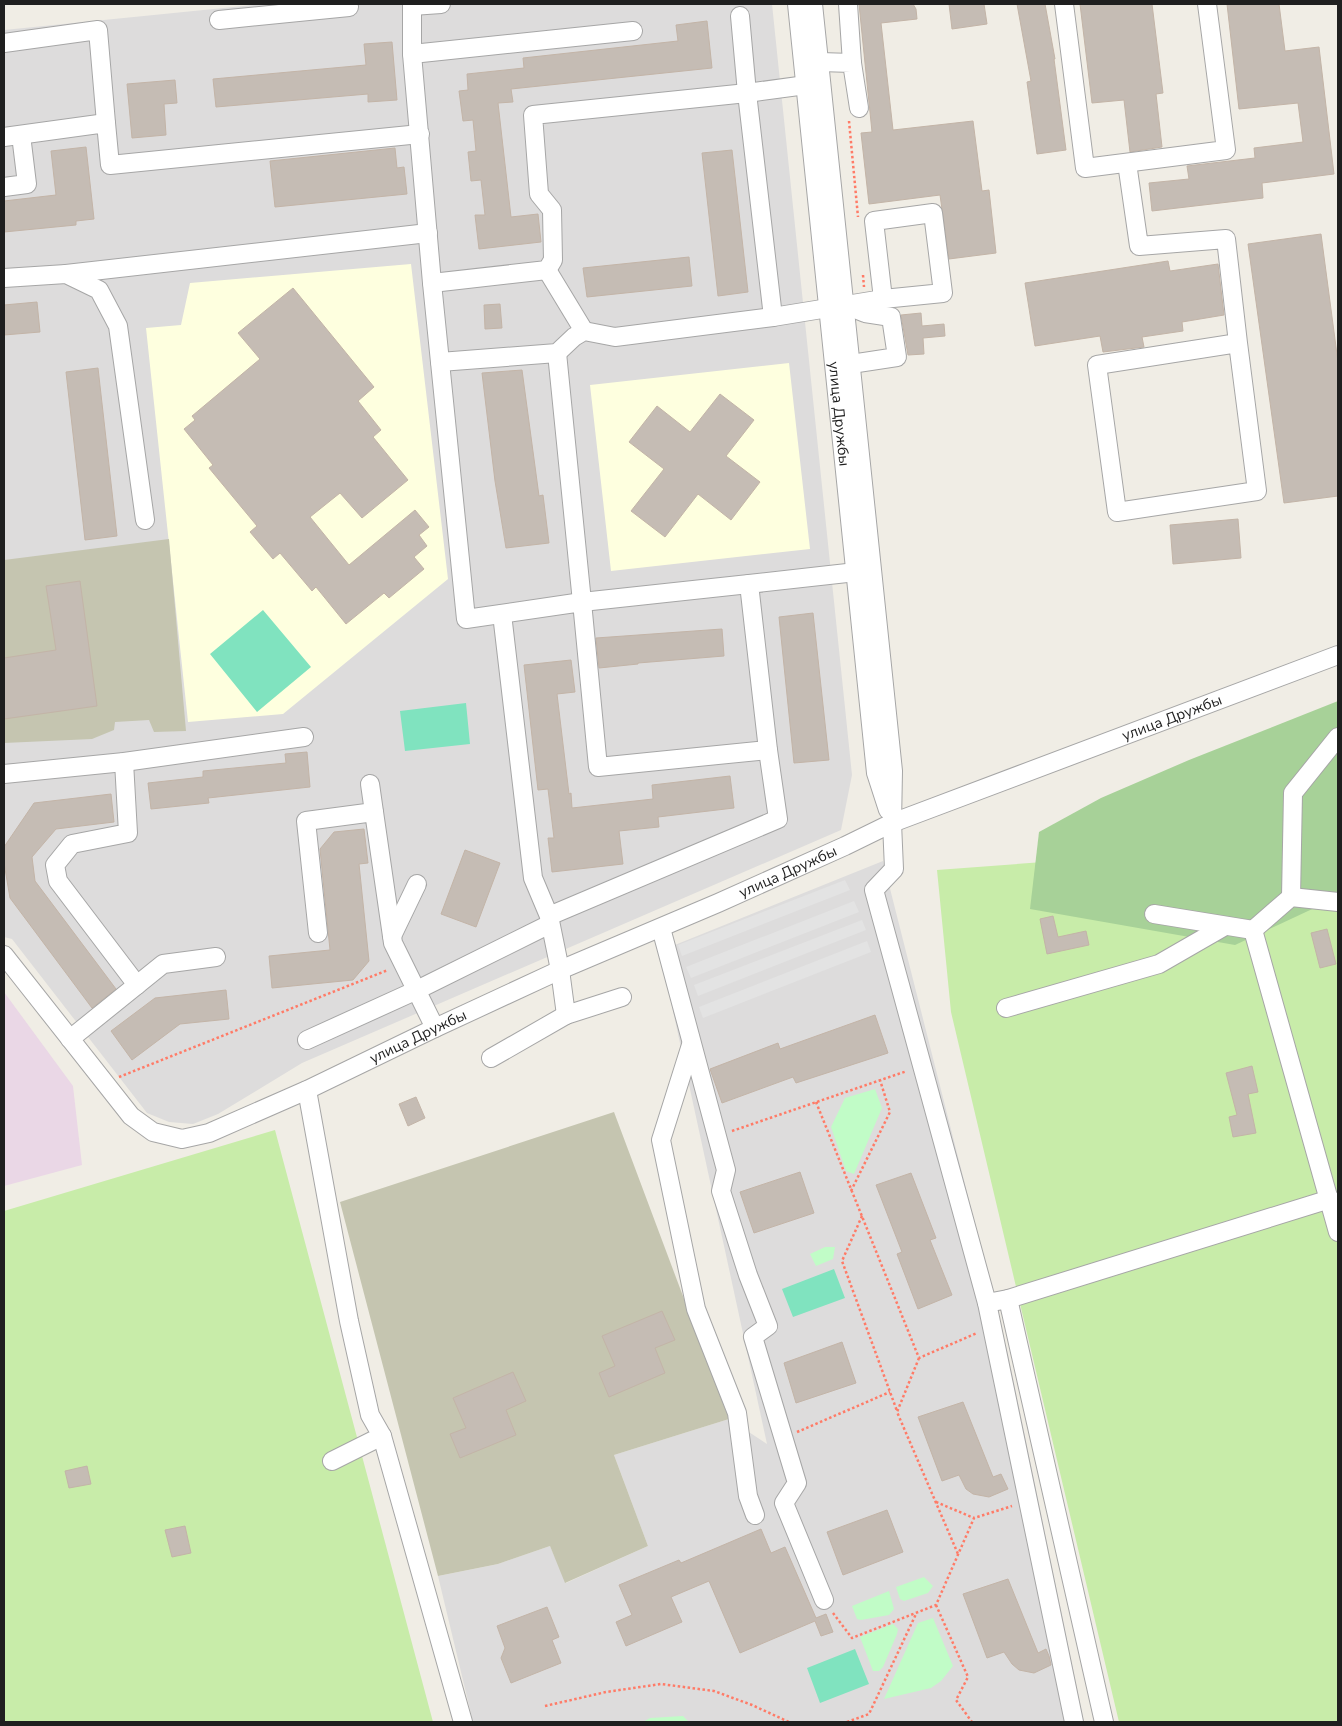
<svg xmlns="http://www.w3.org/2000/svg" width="1342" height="1726" font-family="'Nunito Sans',sans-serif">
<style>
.residential{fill:#dddcdc}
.industrial{fill:#ead7e6}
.education{fill:#feffdf}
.construction{fill:#c5c5b0}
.grass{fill:#c8eca9}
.forest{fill:#a7d198}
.park{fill:#c1fcc7}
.pitch{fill:#80e3bf}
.parking{fill:#e3e3e3}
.building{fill:#c5bcb4;stroke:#c3b4a7}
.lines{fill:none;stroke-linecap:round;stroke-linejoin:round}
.minor-casing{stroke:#a6a6a6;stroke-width:20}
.path{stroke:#ff7b67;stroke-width:2.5;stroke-dasharray:2.5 2.5;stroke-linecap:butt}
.minor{stroke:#fff;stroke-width:18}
.labels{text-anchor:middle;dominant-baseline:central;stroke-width:4;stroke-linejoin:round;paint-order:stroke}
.street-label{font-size:15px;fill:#1f1f1f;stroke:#fff}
</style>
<rect width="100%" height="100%" fill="#f0ede5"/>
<path class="residential" d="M 263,4 L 772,4 L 852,775 L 841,830 L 302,1063 L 218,1114 L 193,1124 L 169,1122 L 147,1113 L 12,939 L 4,937 L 4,30 Z
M 883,861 L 1008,1354 L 1084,1722 L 473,1722 L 438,1576 L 498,1564 L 550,1546 L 566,1583 L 648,1546 L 614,1455 L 729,1419 L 767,1444 L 660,951 Z"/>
<path class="industrial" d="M 4,992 L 73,1086 L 82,1165 L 4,1186 Z"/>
<path class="education" d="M 411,264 L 448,579 L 283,714 L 188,722 L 146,328 L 181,325 L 190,283 Z
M 789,363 L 810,549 L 611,571 L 590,385 Z"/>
<path class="construction" d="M 169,539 L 186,731 L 154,732 L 149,720 L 115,722 L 114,730 L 92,739 L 4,743 L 4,560 Z
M 614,1112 L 729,1419 L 614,1455 L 648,1546 L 565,1583 L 550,1546 L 498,1564 L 438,1576 L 340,1202 Z"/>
<path class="grass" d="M 1338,840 L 1338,1722 L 1119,1722 L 951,1012 L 937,870 Z
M 275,1130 L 433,1722 L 4,1722 L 4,1211 Z"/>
<path class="forest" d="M 1338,701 L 1338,897 L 1235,945 L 1030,909 L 1039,832 L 1101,798 L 1189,760 Z"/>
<path class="park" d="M 875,1089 L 882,1108 L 854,1174 L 846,1171 L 831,1127 L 845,1098 Z
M 825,1247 L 835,1247 L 833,1259 L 816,1266 L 810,1254 Z
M 924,1577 L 933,1586 L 928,1593 L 904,1601 L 900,1599 L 896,1587 Z
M 889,1591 L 894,1609 L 889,1615 L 861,1620 L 857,1619 L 852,1606 Z
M 933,1618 L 953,1666 L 941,1681 L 931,1688 L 884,1699 L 918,1623 Z
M 893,1624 L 898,1629 L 897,1634 L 883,1667 L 879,1671 L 873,1671 L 860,1637 Z
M 683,1716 L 689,1722 L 643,1722 L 650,1718 Z"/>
<path class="pitch" d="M 263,610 L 311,667 L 257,712 L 210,654 Z
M 466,703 L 470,744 L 405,751 L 400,711 Z
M 834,1269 L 845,1298 L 793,1317 L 782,1289 Z
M 855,1649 L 869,1684 L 820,1703 L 807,1668 Z"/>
<path class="parking" d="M 845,880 L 850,890 L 682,956 L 678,945 Z
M 854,901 L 859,912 L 691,978 L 686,967 Z
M 862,920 L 866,930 L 698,996 L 694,985 Z
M 867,941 L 871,952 L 703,1018 L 699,1007 Z"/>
<path class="building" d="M 859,4 L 913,4 L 916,9 L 917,19 L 881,23 L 893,130 L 973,121 L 982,191 L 989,190 L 996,253 L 949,259 L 940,195 L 869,204 L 861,133 L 872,132 Z
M 949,4 L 984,4 L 987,24 L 952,29 Z
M 1017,4 L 1045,4 L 1055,59 L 1054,59 L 1066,150 L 1037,154 L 1027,82 L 1031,81 Z
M 1080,4 L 1152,4 L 1163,93 L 1156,94 L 1162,147 L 1130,152 L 1124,100 L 1092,103 Z
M 1227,4 L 1279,4 L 1285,51 L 1319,47 L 1334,174 L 1262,183 L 1263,198 L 1152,211 L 1149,183 L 1189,179 L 1187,166 L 1255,158 L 1254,148 L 1303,142 L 1298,103 L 1239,109 Z
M 707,21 L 712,68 L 511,89 L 513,102 L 498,103 L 511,217 L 538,214 L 541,242 L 479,249 L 475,215 L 485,215 L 481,180 L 471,181 L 468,152 L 476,151 L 473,120 L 463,121 L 459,91 L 468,90 L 467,74 L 524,68 L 523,58 L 678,41 L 676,25 Z
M 392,42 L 397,100 L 368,102 L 368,94 L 216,107 L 213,79 L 366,65 L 364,44 Z
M 175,80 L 177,103 L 164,104 L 166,135 L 132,138 L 127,84 Z
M 86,147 L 94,219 L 76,221 L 76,225 L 4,232 L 4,201 L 56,195 L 51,151 Z
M 395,148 L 397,168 L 404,167 L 407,194 L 275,207 L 270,161 Z
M 732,150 L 748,292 L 718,296 L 702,153 Z
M 1321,234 L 1338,362 L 1338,496 L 1284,503 L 1248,244 Z
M 689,257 L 692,286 L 587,297 L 583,268 Z
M 1168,261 L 1170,271 L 1218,264 L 1224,315 L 1182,322 L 1183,331 L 1142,337 L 1144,347 L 1103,352 L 1100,336 L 1035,346 L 1025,283 Z
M 293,288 L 374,387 L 358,401 L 381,430 L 373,437 L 408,480 L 362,518 L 340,493 L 310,517 L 349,565 L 415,510 L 429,527 L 419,535 L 427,546 L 414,557 L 424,569 L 389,598 L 384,593 L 346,624 L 316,587 L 312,591 L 280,553 L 273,559 L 250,532 L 257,526 L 209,468 L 213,465 L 184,429 L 195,420 L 192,416 L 260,359 L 238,333 Z
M 37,302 L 40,332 L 4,335 L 4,305 Z
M 500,304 L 502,328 L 485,329 L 484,305 Z
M 921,313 L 922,326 L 944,324 L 945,336 L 923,338 L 924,354 L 908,355 L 901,315 Z
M 98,368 L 117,536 L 85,540 L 66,372 Z
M 522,370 L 539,496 L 543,495 L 549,543 L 506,548 L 495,481 L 482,373 Z
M 720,394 L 754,420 L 726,456 L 760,482 L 731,520 L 698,494 L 665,537 L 631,511 L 664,469 L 629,442 L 657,406 L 690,432 Z
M 1238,519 L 1241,558 L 1173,564 L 1170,525 Z
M 80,581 L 97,706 L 4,719 L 4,658 L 56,650 L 46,586 Z
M 813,613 L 829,760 L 794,763 L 779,617 Z
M 722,629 L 724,656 L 638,663 L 638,664 L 599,668 L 596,638 Z
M 571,660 L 575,692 L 557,694 L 569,794 L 571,793 L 572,808 L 653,799 L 652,785 L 730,776 L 734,808 L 658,817 L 659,827 L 619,831 L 623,864 L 552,872 L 548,838 L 554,838 L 548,789 L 538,790 L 524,665 Z
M 307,752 L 310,787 L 208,798 L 209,803 L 151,809 L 148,783 L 203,777 L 203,771 L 286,763 L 285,754 Z
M 111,794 L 114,822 L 56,829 L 32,857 L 35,881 L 116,989 L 92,1008 L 10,898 L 4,863 L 4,847 L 34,803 Z
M 364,829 L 368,863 L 359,864 L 369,961 L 353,980 L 272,988 L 269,956 L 330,950 L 320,849 L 334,832 Z
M 465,850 L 500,863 L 476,927 L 441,914 Z
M 1053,916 L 1058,937 L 1086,931 L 1089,945 L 1047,954 L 1040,919 Z
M 1327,929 L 1336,964 L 1320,968 L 1311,933 Z
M 226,990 L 229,1019 L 180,1024 L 132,1060 L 111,1031 L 155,998 Z
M 875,1015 L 888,1053 L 796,1083 L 793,1077 L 722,1103 L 710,1069 L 778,1043 L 780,1049 Z
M 1252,1066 L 1258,1092 L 1248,1094 L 1256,1133 L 1233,1137 L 1229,1117 L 1237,1115 L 1226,1073 Z
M 416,1097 L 425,1118 L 408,1126 L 399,1104 Z
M 800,1172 L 814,1213 L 754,1233 L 740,1192 Z
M 911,1173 L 936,1238 L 930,1240 L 952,1295 L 918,1309 L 897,1254 L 902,1252 L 876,1185 Z
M 662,1311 L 675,1340 L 655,1348 L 665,1373 L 609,1397 L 599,1373 L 615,1366 L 602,1336 Z
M 842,1342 L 856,1383 L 796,1403 L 784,1363 Z
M 513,1372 L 526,1401 L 506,1410 L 516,1435 L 460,1458 L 450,1434 L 466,1428 L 453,1398 Z
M 963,1402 L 993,1477 L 1001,1474 L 1008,1489 L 989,1497 L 973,1494 L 966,1489 L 959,1475 L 942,1481 L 918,1417 Z
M 87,1466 L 91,1484 L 69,1488 L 65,1471 Z
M 887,1510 L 903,1552 L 843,1575 L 827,1532 Z
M 185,1526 L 191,1553 L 172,1557 L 165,1530 Z
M 761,1529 L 771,1553 L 785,1547 L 816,1618 L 826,1614 L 833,1632 L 821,1636 L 815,1621 L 740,1653 L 709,1581 L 671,1597 L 682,1622 L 626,1646 L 616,1622 L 632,1615 L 619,1585 L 679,1560 L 681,1563 Z
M 1008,1579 L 1038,1653 L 1046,1649 L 1049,1656 L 1051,1665 L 1034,1673 L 1019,1670 L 1012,1664 L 1004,1652 L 987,1658 L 963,1594 Z
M 547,1607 L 559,1637 L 552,1640 L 561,1663 L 511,1683 L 501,1658 L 505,1648 L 497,1626 Z"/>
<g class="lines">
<g class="minor-casing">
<g id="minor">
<path d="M 412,4 L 412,54 L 432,283 L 547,270 L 553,260 L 552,210 L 539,194 L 533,115 L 747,93 L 806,85"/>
<path id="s1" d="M 797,4 L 876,773 L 888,810"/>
<path d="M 813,4 L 893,771 L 892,823 L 894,869 L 874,890 L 987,1303 L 1074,1722"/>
<path d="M 848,4 L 852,63"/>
<path d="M 1064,4 L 1085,168 L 1226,150 L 1207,4"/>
<path d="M 412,6 L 441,4"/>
<path d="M 740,16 L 747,93 L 773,317"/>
<path d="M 219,20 L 349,7 L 348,4"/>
<path d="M 4,43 L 98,30 L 106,123"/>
<path d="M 412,54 L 633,31"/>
<path d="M 820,62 L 852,63 L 859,108"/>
<path d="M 4,137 L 106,123 L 110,165 L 420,134"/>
<path d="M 1127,163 L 1139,246 L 1226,239 L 1238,343 L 1097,365 L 1117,512 L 1257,491 L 1238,343"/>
<path d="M 4,187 L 27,184 L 21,135"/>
<path d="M 547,270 L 584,331"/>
<path d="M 66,274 L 428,233"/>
<path d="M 4,278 L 66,274 L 99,290 L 118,326 L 145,520"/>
<path d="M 432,283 L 466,619 L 582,602 L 598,767 L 768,750 L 749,584 L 856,572"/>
<path d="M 850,307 L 865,313 L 891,317 L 897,357 L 851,364"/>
<path d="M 557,353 L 582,602 L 749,584"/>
<path d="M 440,362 L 557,353 L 574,337 L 584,331 L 615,337 L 773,317 L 883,299 L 943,293 L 933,213 L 874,221 L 883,299"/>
<path d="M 502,614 L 533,878 L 549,916 L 560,970 L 566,1015 L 622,997"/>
<path d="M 124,762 L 128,833 L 72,844 L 55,865 L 58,881 L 137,985"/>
<path d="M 4,774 L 124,762 L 304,737"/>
<path d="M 370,784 L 374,812"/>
<path d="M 1291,897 L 1293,793 L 1338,737"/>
<path d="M 1154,914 L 1253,930"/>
<path d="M 549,916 L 778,819 L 768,750"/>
<path d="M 661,928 L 726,1170 L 721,1191 L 748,1275 L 768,1326 L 753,1337 L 797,1483 L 784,1503 L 824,1600"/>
<path d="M 1253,930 L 1338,1232"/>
<path d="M 1253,930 L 1291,897 L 1338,902"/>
<path d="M 318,933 L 306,821 L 374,812 L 393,943 L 435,1028"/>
<path d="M 392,936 L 417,884"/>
<path id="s2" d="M 4,955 L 131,1116 L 153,1132 L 182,1139 L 209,1133 L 307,1090 L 435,1028 L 560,970 L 718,903 L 845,846 L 892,823 L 1338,655"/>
<path d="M 1006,1008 L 1159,964 L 1225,926"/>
<path d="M 70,1039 L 163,964 L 216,957"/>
<path d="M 307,1040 L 417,990 L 550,924"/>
<path d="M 691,1045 L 661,1140 L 696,1309 L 737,1413 L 748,1496 L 755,1515"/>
<path d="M 491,1058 L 566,1015"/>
<path d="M 307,1090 L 349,1321 L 370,1415 L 382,1436 L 332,1461"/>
<path d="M 1008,1299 L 1330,1199"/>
<path d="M 987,1303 L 1008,1299 L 1104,1722"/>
<path d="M 382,1436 L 463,1722"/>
</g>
</g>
<path class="path" d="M 849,121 L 858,217
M 863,275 L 864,287
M 119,1077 L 388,970
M 816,1102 L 919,1358 L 977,1333
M 732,1131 L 907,1071
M 851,1191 L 890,1112 L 880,1080
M 862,1216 L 842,1261 L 897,1411
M 919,1358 L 897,1412 L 958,1554
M 797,1432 L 890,1392
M 936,1502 L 974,1518
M 936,1605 L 968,1677 L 956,1700 L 972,1722
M 833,1613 L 852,1638 L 936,1605 L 974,1518 L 1012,1506
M 545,1706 L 606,1692 L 661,1684 L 714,1691 L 752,1705 L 789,1722
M 847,1722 L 869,1714 L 916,1614"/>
<use href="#minor" class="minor"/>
</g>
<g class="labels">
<g class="street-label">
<text stroke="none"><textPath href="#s1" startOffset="412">улица Дружбы</textPath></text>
<text stroke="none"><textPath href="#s2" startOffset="1339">улица Дружбы</textPath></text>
<text stroke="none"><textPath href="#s2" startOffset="925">улица Дружбы</textPath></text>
<text stroke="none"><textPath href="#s2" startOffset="520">улица Дружбы</textPath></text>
</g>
</g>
<rect width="1342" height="1726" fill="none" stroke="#1f1f1f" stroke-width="10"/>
</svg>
